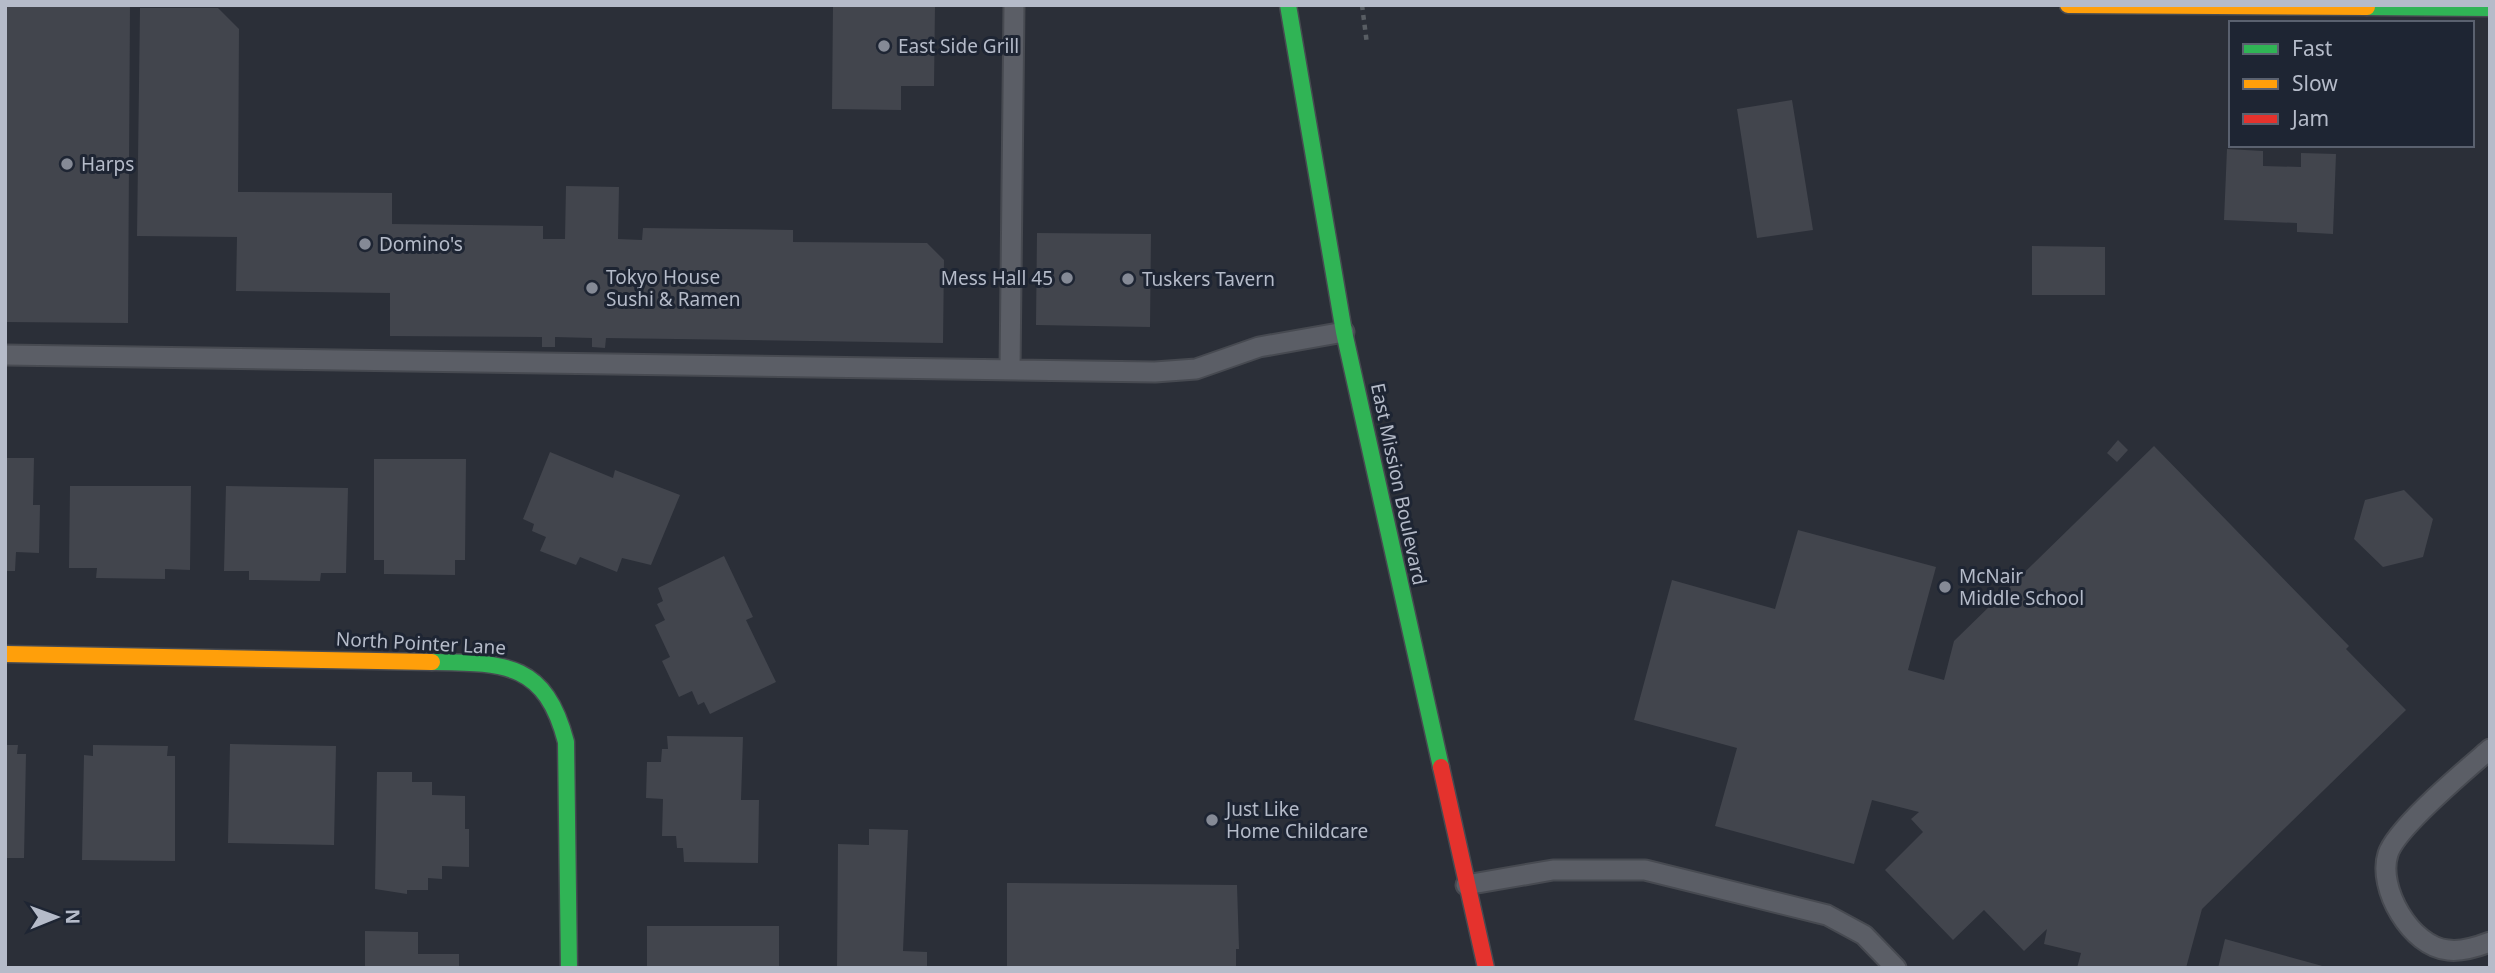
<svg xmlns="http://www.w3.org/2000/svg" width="2495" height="973" font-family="'Noto Sans',sans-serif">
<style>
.building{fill:#42454d}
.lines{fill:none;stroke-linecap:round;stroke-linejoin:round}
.lane-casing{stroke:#474a51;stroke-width:23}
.fast-casing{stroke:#474a51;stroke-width:19}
.slow-casing{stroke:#474a51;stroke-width:19}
.jam-casing{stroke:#474a51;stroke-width:19}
.path{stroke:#585d63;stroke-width:4.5;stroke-dasharray:5 5;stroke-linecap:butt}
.lane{stroke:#5b5e66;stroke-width:19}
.fast{stroke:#30b455;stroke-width:16}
.slow{stroke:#ff9f0a;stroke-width:16}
.jam{stroke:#e5322d;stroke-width:16}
.poi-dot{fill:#858a96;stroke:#1e2533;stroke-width:2.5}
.labels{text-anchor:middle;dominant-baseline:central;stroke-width:6;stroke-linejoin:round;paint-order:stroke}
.poi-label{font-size:19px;fill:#b5bbc9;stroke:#1e2533;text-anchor:start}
.street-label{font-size:19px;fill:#b5bbc9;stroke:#1e2533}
</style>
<rect width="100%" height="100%" fill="#2b2f38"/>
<path class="building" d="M 5,5 L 130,5 L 128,323 L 5,322 Z
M 833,5 L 935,5 L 934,86 L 901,86 L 901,110 L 832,109 Z
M 140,8 L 218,8 L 239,29 L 238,192 L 392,193 L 392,224 L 543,226 L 543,239 L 565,239 L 566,186 L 619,187 L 618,239 L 642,240 L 643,228 L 793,230 L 793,242 L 927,243 L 944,260 L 943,343 L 606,338 L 605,348 L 592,347 L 592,338 L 555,337 L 555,347 L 542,347 L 542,337 L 390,336 L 390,293 L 236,291 L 237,237 L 137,236 Z
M 1792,100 L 1813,230 L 1757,238 L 1737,109 Z
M 2227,149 L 2263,151 L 2263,166 L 2301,167 L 2301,153 L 2336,154 L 2333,234 L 2297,232 L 2297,223 L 2224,220 Z
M 1037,233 L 1151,234 L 1150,327 L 1036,325 Z
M 2032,246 L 2105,247 L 2105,295 L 2032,295 Z
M 2118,440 L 2128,450 L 2117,462 L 2107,453 Z
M 2154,446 L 2349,646 L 2346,649 L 2406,710 L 2202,909 L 2186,968 L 2077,968 L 2081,953 L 2044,944 L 2047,929 L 2024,951 L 1984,910 L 1953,940 L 1885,870 L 1923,832 L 1911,819 L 1919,812 L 1872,800 L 1854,864 L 1715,826 L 1737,748 L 1634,720 L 1672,580 L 1775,609 L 1798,530 L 1936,567 L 1908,670 L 1944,680 L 1954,641 Z
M 550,452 L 613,478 L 615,470 L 680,495 L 651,565 L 622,558 L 617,572 L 580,557 L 576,565 L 540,551 L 546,537 L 532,531 L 534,524 L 523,519 Z
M 5,458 L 34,458 L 33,505 L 40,505 L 39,553 L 16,552 L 15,571 L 5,571 Z
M 374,459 L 466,459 L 465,560 L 455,560 L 455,575 L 384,574 L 384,560 L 374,560 Z
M 70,486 L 191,486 L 190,570 L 165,569 L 165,579 L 96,578 L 97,568 L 69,568 Z
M 226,486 L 348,488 L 346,573 L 321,573 L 320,581 L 249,580 L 249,571 L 224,571 Z
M 2404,490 L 2433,519 L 2423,557 L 2383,567 L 2354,539 L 2365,500 Z
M 724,556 L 753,617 L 746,620 L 776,682 L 710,714 L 704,702 L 698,705 L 692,691 L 679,697 L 662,661 L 670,657 L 655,625 L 665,620 L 657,604 L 663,601 L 658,588 Z
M 667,736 L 743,737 L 741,800 L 759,800 L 758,863 L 684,862 L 683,848 L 677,848 L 676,836 L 662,836 L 663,799 L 646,798 L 647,762 L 661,762 L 662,749 L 668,749 Z
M 230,744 L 336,746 L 334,845 L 228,843 Z
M 5,745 L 18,745 L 17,754 L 26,754 L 24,858 L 5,858 Z
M 93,745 L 168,746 L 167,756 L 175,756 L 175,861 L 82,860 L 84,755 L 93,756 Z
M 377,772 L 412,772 L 412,782 L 432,782 L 432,795 L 465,796 L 465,829 L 469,829 L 469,867 L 442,866 L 442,879 L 428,878 L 428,890 L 407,890 L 407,894 L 375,889 Z
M 869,829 L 908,830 L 903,951 L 927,952 L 927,968 L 837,968 L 838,844 L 869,845 Z
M 1007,883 L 1237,885 L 1239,949 L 1236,949 L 1236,968 L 1007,968 Z
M 647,926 L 779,926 L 779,968 L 647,968 Z
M 365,931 L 418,932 L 418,954 L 459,954 L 459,968 L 365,968 Z
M 2225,939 L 2326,967 L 2326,968 L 2218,968 Z"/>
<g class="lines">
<g class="lane-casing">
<path id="lane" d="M 5,355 L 1155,372 L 1196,369 L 1259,347 L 1344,332
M 1010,370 L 1014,5
M 2490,749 C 2467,769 2396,828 2388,854 C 2377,888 2411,947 2448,950 C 2462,952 2477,947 2490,942
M 1466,885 L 1553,870 L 1645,870 L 1827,915 L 1864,935 L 1896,968"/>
</g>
<g class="fast-casing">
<path id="fast" d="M 1288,5 L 1344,332 L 1441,767
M 2367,7 L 2490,8
M 432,662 C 505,663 545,662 566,742 L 569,968"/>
</g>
<g class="slow-casing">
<path id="slow" d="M 2068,5 L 2367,7
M 5,654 L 432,662"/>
</g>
<g class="jam-casing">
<path id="jam" d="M 1441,767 L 1486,968"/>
</g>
<path class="path" d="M 1362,5 L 1367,44"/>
<use href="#lane" class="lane"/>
<use href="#fast" class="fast"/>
<use href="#slow" class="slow"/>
<use href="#jam" class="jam"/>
</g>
<g class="poi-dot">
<circle cx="884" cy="46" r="7"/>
<circle cx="67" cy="164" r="7"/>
<circle cx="365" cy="244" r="7"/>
<circle cx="1067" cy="278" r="7"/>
<circle cx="1128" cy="279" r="7"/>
<circle cx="592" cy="288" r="7"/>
<circle cx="1945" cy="587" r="7"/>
<circle cx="1212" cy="820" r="7"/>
</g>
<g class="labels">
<g class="poi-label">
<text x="898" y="46">East Side Grill</text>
<text x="81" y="164">Harps</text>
<text x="379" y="244">Domino's</text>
<text x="606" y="277">Tokyo House<tspan x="606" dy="22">Sushi &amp; Ramen</tspan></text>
<text x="1053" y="278" text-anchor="end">Mess Hall 45</text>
<text x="1142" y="279">Tuskers Tavern</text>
<text x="1959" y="576">McNair<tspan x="1959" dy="22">Middle School</tspan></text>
<text x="1226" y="809">Just Like<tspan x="1226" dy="22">Home Childcare</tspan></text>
</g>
<g class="street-label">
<text transform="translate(1399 484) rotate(78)">East Mission Boulevard</text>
<text transform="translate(421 643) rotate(3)">North Pointer Lane</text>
</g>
</g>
<rect width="2495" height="973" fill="none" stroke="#b5bbc9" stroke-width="14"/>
<rect x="2229" y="21" width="245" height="126" fill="#1e2533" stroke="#5a616f" stroke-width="2"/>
<rect x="2243" y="44" width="35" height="10" fill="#30b455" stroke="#5a616f" stroke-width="2"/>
<text x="2292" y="56" font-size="21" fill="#b5bbc9">Fast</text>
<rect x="2243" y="79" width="35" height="10" fill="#ff9f0a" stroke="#5a616f" stroke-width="2"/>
<text x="2292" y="91" font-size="21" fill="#b5bbc9">Slow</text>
<rect x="2243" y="114" width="35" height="10" fill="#e5322d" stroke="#5a616f" stroke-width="2"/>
<text x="2292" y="126" font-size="21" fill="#b5bbc9">Jam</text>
<g transform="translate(56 917) rotate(89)" stroke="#1e2533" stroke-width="5" paint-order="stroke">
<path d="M0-5L12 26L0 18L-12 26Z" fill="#b5bbc9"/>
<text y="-10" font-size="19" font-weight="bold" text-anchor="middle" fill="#b5bbc9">N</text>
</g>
</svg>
